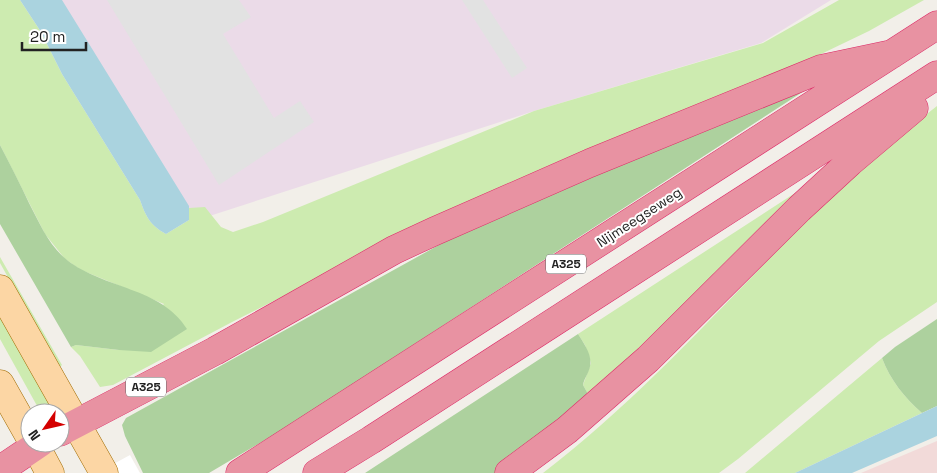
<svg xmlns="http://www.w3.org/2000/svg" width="937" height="473" font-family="'Space Grotesk',sans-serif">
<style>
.commercial{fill:#f2dad9}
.industrial{fill:#ebdbe8}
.grass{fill:#cdebb0}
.forest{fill:#add19e}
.parking{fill:#e2e2e2}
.water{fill:#aad3df}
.pier{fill:#fff}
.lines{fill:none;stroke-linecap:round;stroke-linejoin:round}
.major-casing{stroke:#a06b00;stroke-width:29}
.highway-casing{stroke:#dc2a67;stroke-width:29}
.major{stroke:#fcd6a4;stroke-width:28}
.highway{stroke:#e892a2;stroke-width:28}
.labels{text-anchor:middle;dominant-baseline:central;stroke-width:4;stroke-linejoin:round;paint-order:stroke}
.shield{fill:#fff;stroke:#646464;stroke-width:1}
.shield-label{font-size:12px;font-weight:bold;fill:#222}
.street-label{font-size:14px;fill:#222;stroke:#fff}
</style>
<rect width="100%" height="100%" fill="#f2efe9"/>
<path class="commercial" d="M 937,441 L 937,473 L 861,473 Z"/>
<path class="industrial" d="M 59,0 L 831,0 L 761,43 L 534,111 L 194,221 Z"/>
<path class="grass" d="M 0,0 L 20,0 L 41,32 L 62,74 L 140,200 C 146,217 150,225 166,234 L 189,220 L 189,208 L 205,207 L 221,227 L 233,232 L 263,222 L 534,111 L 763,43 L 839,0 L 924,0 L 869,31 L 792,68 L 566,158 L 478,198 L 234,321 L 113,385 L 100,387 L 80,356 L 71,347 L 76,345 L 119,350 L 164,304 L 81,270 L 65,259 L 45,234 L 0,145 Z
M 937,106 L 937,302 L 879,341 L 738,459 L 719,473 L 543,473 C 658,385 750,272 855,174 C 881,150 909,128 937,106 Z
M 835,167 L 592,401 L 583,385 L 591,363 L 585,345 L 578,334 Z
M 0,257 L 62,365 L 60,367 L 58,367 L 0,263 Z
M 0,310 L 58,413 L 41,413 L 0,339 Z
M 882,358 C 890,380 905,398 922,413 L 795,473 L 745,473 Z"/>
<path class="forest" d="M 824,78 L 282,430 L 209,473 L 143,473 L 125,436 L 122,425 L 126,418 L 457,235 Z
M 0,145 C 10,164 20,184 29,203 C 39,222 49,246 67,260 C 104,289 161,287 187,329 L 151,352 L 119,350 L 76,345 L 71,347 L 0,224 Z
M 937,319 L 937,406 L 922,413 C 905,398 890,380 882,358 L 895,347 Z
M 578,334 C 585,345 594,357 589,370 C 587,376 584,379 583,385 L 592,401 L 506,473 L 365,473 Z"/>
<path class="parking" d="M 107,0 L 239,0 L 251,17 L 223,34 L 274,118 L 300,101 L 314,122 L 219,185 Z
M 462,0 L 483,0 L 527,68 L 512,78 Z"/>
<path class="water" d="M 20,0 L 62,0 L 189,206 L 189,220 L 166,234 C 150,225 146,217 140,200 L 62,74 L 41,32 Z
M 937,406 L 937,436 L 852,473 L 795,473 Z"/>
<path class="pier" d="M 130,455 L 140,473 L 97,473 Z"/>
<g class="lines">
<g class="major-casing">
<path id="major" d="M 0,289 L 104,473
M 0,384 L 30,437
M 34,443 L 50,473"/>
</g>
<g class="highway-casing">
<path id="highway" d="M 60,432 L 215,351 L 394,250 L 435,231 L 590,163 L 821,69 L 892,54
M 0,470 L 40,443
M 240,473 L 937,25
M 317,473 L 371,440 L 937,75
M 509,473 L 567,430 L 648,359 L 799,209 L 850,162 L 914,108"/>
</g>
<use href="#major" class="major"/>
<use href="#highway" class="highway"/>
</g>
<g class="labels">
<g class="shield">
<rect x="546" y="254.5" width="40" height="19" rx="4"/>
<rect x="126" y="377.5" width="40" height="19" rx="4"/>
</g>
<g class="shield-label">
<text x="566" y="264">A325</text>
<text x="146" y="387">A325</text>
</g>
<g class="street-label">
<text transform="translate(639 217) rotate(-33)">Nijmeegseweg</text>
</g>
</g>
<g transform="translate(45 428) rotate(236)"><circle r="24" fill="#ffffff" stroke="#a7a7a7"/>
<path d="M0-4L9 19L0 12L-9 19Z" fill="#d40000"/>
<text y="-8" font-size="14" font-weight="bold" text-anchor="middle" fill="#222222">N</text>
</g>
<path d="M22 42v8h64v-8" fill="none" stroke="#222222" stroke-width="2.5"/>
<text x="30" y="42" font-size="15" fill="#222222" stroke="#ffffff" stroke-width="4" paint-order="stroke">20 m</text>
</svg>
